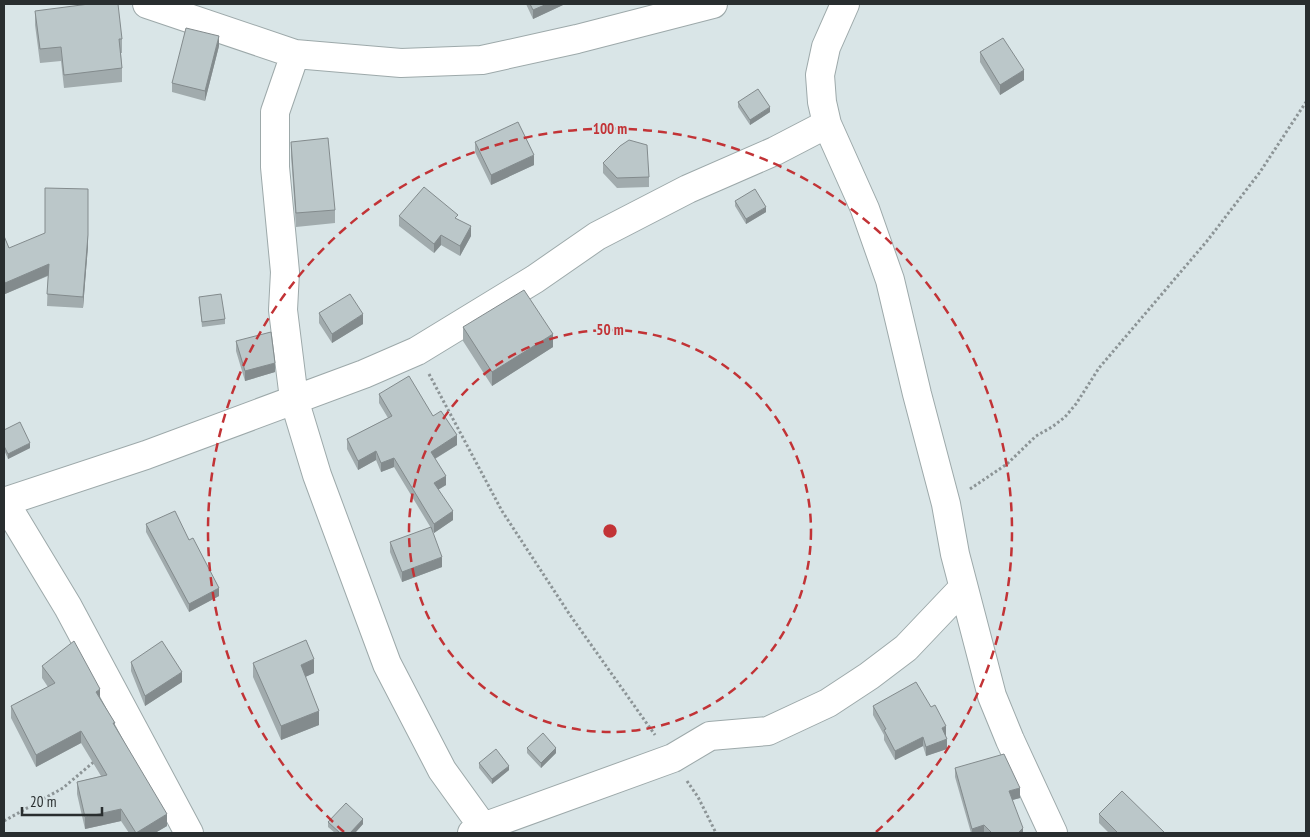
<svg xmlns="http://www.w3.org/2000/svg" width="1310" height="837" font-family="'PT Sans Narrow',sans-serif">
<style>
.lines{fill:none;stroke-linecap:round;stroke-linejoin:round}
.minor-casing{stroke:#9da9aa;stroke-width:30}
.path{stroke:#8c9496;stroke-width:3;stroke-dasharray:2.5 2.5;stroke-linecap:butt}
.minor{stroke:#fff;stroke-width:28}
.wall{fill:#a1abad}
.shaded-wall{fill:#838b8d}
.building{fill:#bbc7c9;stroke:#838b8d}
.ring{fill:none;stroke:#c23336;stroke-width:2.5;stroke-dasharray:9 6}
.centre{fill:#c23336;stroke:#d9e5e7;stroke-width:2.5}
.ring-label{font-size:15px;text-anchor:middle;font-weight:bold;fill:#c23336;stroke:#d9e5e7;stroke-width:4;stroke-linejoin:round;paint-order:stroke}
</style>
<rect width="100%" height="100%" fill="#d9e5e7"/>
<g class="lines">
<g class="minor-casing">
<path id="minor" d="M 147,4 L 295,54 L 401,63 L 482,60 L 577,39 L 713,4
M 845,4 L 826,47 L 820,75 L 822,102 L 827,124 L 865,209 L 890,280 L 917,394 L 946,504 L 955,554 L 992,696 L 1010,740 L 1053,833
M 295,54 L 275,112 L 275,167 L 285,272 L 283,310 L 294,399 L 317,475 L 387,664 L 442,770 L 483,827
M 4,501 L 68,607 L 189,833
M 4,502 L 146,455 L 364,374 L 417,351 L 535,279 L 597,236 L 688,189 L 775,151 L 827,124
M 472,833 L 483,827 L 673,758 L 710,736 L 768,731 L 828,703 L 869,676 L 906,648 L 963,588"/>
</g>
<path class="path" d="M 429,374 L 502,511 L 570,615 L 655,735
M 970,489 L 1007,464 L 1036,436 L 1052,427 L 1065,417 L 1076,404 L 1099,368 L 1207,241 L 1260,172 L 1306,102
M 687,781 L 698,797 L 716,833
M 4,821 L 63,788 L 96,760"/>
<use href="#minor" class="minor"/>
</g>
<path class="wall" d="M 526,4 L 563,4 L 563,5 L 533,19 Z
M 35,11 L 122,39 L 122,53 L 121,53 L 122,68 L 122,82 L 64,88 L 61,61 L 40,63 L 35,25 Z
M 219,46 L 205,101 L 172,92 L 172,83 Z
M 980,52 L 1024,80 L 1000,95 L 980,62 Z
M 738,102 L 770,112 L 750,125 L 738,107 Z
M 291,142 L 335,210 L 335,223 L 296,227 L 291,156 Z
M 475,142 L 534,165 L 491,185 L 475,152 Z
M 603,163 L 649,177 L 649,187 L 617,188 L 603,173 Z
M 735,201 L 766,212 L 746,224 L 735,206 Z
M 399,216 L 458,219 L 471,236 L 460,256 L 441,245 L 434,253 L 399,226 Z
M 4,236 L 9,248 L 88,246 L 83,308 L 47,306 L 48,276 L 5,294 L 4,291 Z
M 199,297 L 225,319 L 225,324 L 202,327 Z
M 319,313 L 363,324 L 332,343 L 319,323 Z
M 463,327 L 553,347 L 492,386 L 463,341 Z
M 236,341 L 275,372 L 245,381 L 236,351 Z
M 379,394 L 433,416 L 457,445 L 435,459 L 446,485 L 438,490 L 453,520 L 434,533 L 394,467 L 381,472 L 376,460 L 358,470 L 347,449 L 347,439 L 388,418 L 379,403 Z
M 4,430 L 30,448 L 8,459 L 4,450 Z
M 146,524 L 189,540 L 219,596 L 189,612 L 146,532 Z
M 390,542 L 442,567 L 402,582 L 390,552 Z
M 131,662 L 182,682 L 145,706 L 131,671 Z
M 253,663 L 314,673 L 305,677 L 319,725 L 281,740 L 253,677 Z
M 42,666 L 100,699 L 115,723 L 115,726 L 167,826 L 155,833 L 129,833 L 121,821 L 85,829 L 77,794 L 77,782 L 101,776 L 81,743 L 36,767 L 11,718 L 11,706 L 48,687 L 42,678 Z
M 873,706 L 946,736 L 947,749 L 926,756 L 923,746 L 895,760 L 884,740 L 884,735 L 873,715 Z
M 527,748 L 556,753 L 541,768 L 527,753 Z
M 479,763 L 509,770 L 492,784 L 479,768 Z
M 955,768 L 1020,798 L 1012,800 L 1023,833 L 971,833 L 955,777 Z
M 1099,814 L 1165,833 L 1109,833 L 1099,823 Z
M 328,822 L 363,824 L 355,833 L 335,833 L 328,827 Z"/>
<path class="shaded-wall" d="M 547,4 L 563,4 L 563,5 L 533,19 L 533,10 Z
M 219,36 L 219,46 L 205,101 L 205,91 Z
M 1024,70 L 1024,80 L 1000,95 L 1000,85 Z
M 770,107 L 770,112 L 750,125 L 750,120 Z
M 534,155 L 534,165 L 491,185 L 491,175 Z
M 88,189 L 88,246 L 83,308 L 83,297 Z
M 766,207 L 766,212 L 746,224 L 746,219 Z
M 471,226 L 471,236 L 460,256 L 460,246 Z
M 441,235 L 441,245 L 434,253 L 434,244 Z
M 49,264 L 49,275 L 5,294 L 5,283 Z
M 363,314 L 363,324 L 332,343 L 332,334 Z
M 553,334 L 553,347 L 492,386 L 492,372 Z
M 275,363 L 275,372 L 245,381 L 245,371 Z
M 457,435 L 457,445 L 431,461 L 431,452 Z
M 30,443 L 30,448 L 8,459 L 8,454 Z
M 376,451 L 376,460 L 358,470 L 358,461 Z
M 394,458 L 394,467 L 381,472 L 381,463 Z
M 446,476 L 446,485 L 434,492 L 434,483 Z
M 453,511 L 453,520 L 434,533 L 434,524 Z
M 442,557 L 442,567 L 402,582 L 402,572 Z
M 219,588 L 219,596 L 189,612 L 189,604 Z
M 314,659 L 314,673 L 301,679 L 301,665 Z
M 182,672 L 182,682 L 145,706 L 145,696 Z
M 100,689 L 100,701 L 96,692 Z
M 319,711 L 319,725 L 281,740 L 281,726 Z
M 946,726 L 946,736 L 942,737 L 942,728 Z
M 81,731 L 81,743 L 36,767 L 36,755 Z
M 923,737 L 923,746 L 895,760 L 895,751 Z
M 947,739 L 947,749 L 926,756 L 926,747 Z
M 556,748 L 556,753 L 541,768 L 541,763 Z
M 509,766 L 509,770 L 492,784 L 492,779 Z
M 1020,788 L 1020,798 L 1009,801 L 1009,791 Z
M 121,809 L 121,821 L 85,829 L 85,817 Z
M 167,814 L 167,826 L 155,833 L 136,833 Z
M 363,819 L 363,824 L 355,833 L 350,833 Z
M 984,825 L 984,833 L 972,833 L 972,829 Z
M 1023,828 L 1023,833 L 1018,833 Z"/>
<path class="building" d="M 89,4 L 118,4 L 122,39 L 119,39 L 122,68 L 64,75 L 61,47 L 40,49 L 35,11 Z
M 530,4 L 547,4 L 533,10 Z
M 186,28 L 219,36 L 205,91 L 172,83 Z
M 1003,38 L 1024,70 L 1000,85 L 980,52 Z
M 758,89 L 770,107 L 750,120 L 738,102 Z
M 518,122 L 534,155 L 491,175 L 475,142 Z
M 328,138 L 335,210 L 296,213 L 291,142 Z
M 629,140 L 647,145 L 649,177 L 617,178 L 603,163 L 620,146 Z
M 424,187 L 458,215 L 455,218 L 471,226 L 460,246 L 441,235 L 434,244 L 399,216 Z
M 45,188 L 88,189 L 88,235 L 83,297 L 47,294 L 49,264 L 5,283 L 4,279 L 4,236 L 9,248 L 45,233 Z
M 755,189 L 766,207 L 746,219 L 735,201 Z
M 524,290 L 553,334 L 492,372 L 463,327 Z
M 221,294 L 225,319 L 202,322 L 199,297 Z
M 350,294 L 363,314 L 332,334 L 319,313 Z
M 271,332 L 275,363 L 245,371 L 236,341 Z
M 409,376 L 433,416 L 441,411 L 457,435 L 431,452 L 446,476 L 434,483 L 453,511 L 434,524 L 394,458 L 381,463 L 376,451 L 358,461 L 347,439 L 392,416 L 379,394 Z
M 20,422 L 30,443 L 8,454 L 4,446 L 4,430 Z
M 175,511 L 189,540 L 193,538 L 219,588 L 189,604 L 146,524 Z
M 431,527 L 442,557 L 402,572 L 390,542 Z
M 306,640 L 314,659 L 301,665 L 319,711 L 281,726 L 253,663 Z
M 74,641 L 100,689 L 96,692 L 115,723 L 113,723 L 167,814 L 136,833 L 121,809 L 85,817 L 77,782 L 107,775 L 81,731 L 36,755 L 11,706 L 55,683 L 42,666 Z
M 162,641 L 182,672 L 145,696 L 131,662 Z
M 916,682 L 931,707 L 935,705 L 946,726 L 942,728 L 947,739 L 926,747 L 923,737 L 895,751 L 884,730 L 886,729 L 873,706 Z
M 543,733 L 556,748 L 541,763 L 527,748 Z
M 496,749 L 509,766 L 492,779 L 479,763 Z
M 1004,754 L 1020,788 L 1009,791 L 1023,828 L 1018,833 L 992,833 L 984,825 L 972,829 L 955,768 Z
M 1122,791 L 1165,833 L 1118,833 L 1099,814 Z
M 346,803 L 363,819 L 350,833 L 340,833 L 328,822 Z"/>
<g class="ring">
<circle cx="610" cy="531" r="201"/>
<path d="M344 832A402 402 0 1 1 876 832"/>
</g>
<circle cx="610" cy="531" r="8" class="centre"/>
<g class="ring-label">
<text x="610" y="134">100 m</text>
<text x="610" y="335">50 m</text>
</g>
<rect width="1310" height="837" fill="none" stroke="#292e2f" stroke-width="10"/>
<path d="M22 807v8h80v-8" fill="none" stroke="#292e2f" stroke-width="2.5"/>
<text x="30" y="807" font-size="15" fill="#292e2f" stroke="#d9e5e7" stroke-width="4" paint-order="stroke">20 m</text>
</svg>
